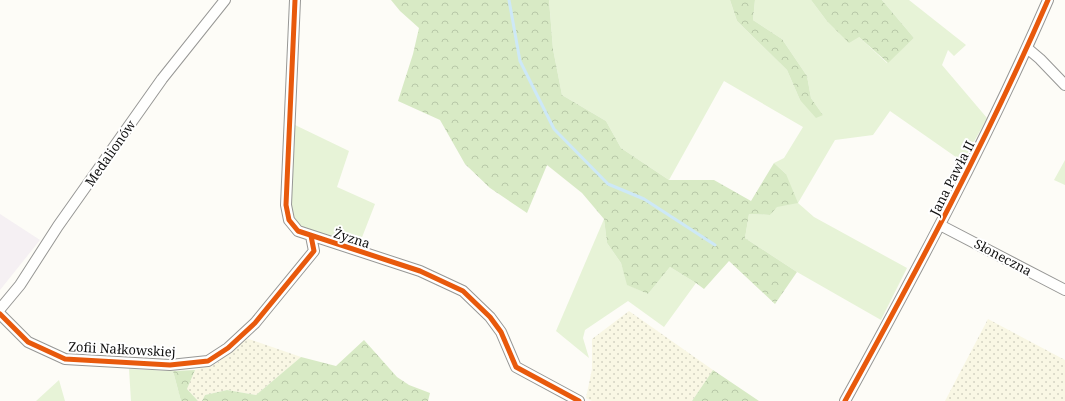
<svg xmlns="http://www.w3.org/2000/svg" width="1065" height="401" font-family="'Noto Serif',serif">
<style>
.industrial{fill:#f5f0f3}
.farmland{fill:url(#farmland-dots)}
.grass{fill:#e7f3d7}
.forest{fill:url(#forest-crowns)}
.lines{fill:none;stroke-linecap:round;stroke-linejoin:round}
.stream{stroke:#cde8f7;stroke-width:3}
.minor-casing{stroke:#979795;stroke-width:12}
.minor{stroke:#fffffe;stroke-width:10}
.cycleway-casing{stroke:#fff;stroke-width:8}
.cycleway{stroke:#e8590c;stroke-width:5}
.labels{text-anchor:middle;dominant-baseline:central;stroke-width:4;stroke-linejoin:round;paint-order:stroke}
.street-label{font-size:13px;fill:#111;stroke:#fff}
</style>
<defs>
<pattern id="farmland-dots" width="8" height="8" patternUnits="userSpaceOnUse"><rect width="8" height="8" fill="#f9f7e4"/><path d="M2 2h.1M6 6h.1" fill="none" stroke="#d4d3c3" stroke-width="1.8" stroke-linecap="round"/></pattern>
<pattern id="forest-crowns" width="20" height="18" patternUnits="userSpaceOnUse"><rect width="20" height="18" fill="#d8eac5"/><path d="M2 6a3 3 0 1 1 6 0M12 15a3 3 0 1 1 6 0" fill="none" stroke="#b8c8a8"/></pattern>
</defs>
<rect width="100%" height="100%" fill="#fdfcf7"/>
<path class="industrial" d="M 0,214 L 40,240 L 0,290 Z"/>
<path class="farmland" d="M 629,311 L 713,370 L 692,401 L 592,401 L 586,398 L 592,369 L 592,339 Z
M 988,319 L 1065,360 L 1065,401 L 945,401 Z
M 246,338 L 301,357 L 256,395 L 227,390 L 205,395 L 202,401 L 198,401 L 187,389 L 195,370 L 217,363 Z"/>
<path class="grass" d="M 549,0 L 730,0 L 737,21 L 787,70 L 800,100 L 823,115 L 811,98 L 807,76 L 782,39 L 753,20 L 755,0 L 811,0 L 826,20 L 859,37 L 887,63 L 914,38 L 882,0 L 909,0 L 966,45 L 954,56 L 948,50 L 942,65 L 987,118 L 963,162 L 890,111 L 873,135 L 835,140 L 798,203 L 814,217 L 907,268 L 881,320 L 797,272 L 745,238 L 749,214 L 770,215 L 786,174 L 774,163 L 784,158 L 803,127 L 724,81 L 669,180 L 621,148 L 606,121 L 562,95 L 553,49 Z
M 295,125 L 349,151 L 337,187 L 375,204 L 359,245 L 300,227 L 293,218 L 289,205 Z
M 1065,160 L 1065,185 L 1054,180 Z
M 604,219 L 607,243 L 621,263 L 628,285 L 648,294 L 670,267 L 696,283 L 664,327 L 628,301 L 585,330 L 583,338 L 589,358 L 556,331 Z
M 129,369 L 173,371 L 181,401 L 131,401 Z
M 59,380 L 65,401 L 36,401 Z"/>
<path class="forest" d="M 391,0 L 549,0 L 553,49 L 562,95 L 606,121 L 621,148 L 669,180 L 714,180 L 751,201 L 774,163 L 786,174 L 798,203 L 777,207 L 770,215 L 749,214 L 745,238 L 797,272 L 775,304 L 729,261 L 704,289 L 696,283 L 670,267 L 648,294 L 627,285 L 621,263 L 607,243 L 604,219 L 582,193 L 547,165 L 527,213 L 490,188 L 465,164 L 440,120 L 398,101 L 413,54 L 419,28 L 400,11 Z
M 730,0 L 755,0 L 753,20 L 782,39 L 807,76 L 811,98 L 823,115 L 816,118 L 800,100 L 787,70 L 737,21 Z
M 811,0 L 882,0 L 914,38 L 888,63 L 859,37 L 849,43 L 826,20 Z
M 364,340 L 397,377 L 409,385 L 430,393 L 428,401 L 202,401 L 205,395 L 227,390 L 256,395 L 301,357 L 336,366 Z
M 195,370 L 187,389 L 198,401 L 181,401 L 173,371 Z
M 713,370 L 759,401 L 692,401 Z"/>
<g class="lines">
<path class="stream" d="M 509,0 L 520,61 L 554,129 L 608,184 L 644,199 L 715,245"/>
<g class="minor-casing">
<path id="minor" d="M 295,0 L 286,205 L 289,220 L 298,231 L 420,271 L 463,291 L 490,317 L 501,332 L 516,367 L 579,401
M 1027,48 L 1040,59 L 1065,85
M 940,225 L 1065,290
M 0,309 L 20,285 L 58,226 L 162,79 L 225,0
M 0,314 L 28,342 L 65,359 L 170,365 L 208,361 L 228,348 L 255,323 L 314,251 L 311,236
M 845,401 C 917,270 988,138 1048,0"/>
</g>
<use href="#minor" class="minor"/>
<g class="cycleway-casing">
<path id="cycleway" d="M 295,0 L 286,205 L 289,220 L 298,231 L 420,271 L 463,291 L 490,317 L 501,332 L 516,367 L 579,401
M 0,314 L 28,342 L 65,359 L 170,365 L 208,361 L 228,348 L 255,323 L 314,251 L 311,236
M 845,401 C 917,270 988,138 1048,0"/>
</g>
<use href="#cycleway" class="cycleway"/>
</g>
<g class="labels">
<g class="street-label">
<text transform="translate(110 153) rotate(-55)">Medalionów</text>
<text transform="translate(952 178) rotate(-63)">Jana Pawła II</text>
<text transform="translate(352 238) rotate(18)">Żyzna</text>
<text transform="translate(1003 257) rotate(28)">Słoneczna</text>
<text transform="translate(122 349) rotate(3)">Zofii Nałkowskiej</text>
</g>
</g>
</svg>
